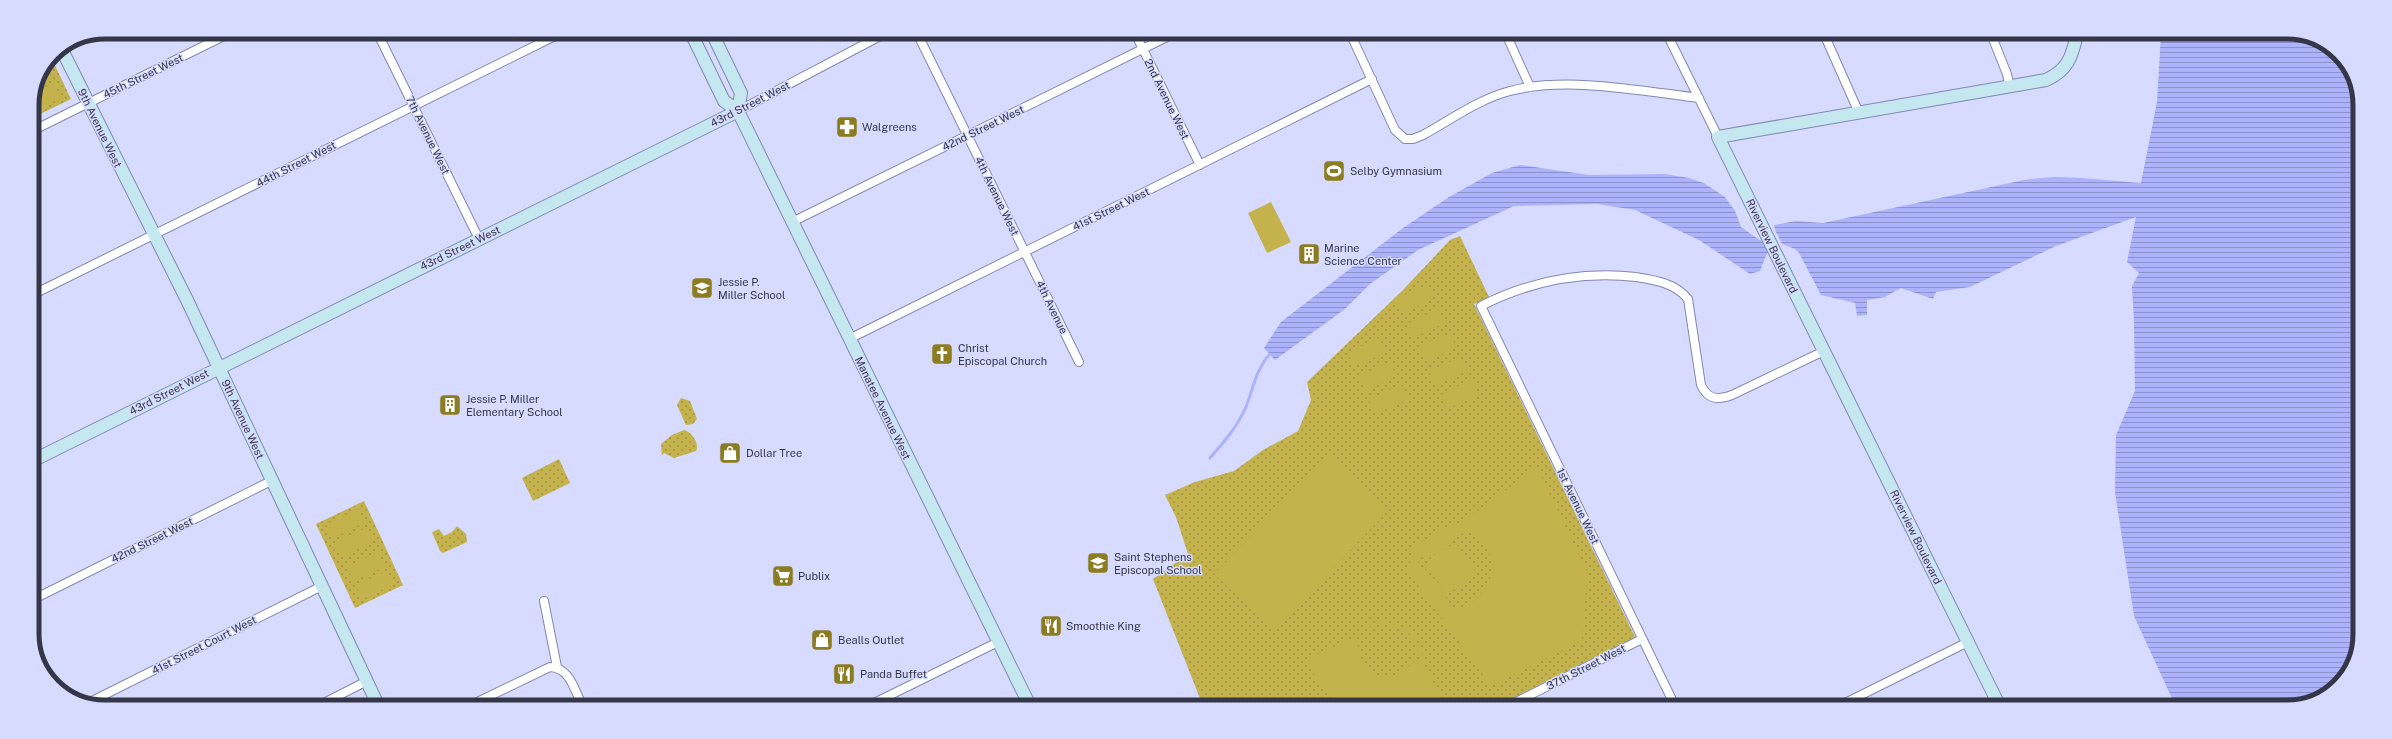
<svg xmlns="http://www.w3.org/2000/svg" width="2392" height="739" font-family="'Public Sans',sans-serif">
<style>
.green{fill:url(#green-dots)}
.pitch{fill:#c4b24d;fill-rule:evenodd}
.water{fill:url(#water-rules)}
.pier{fill:#d6dbff}
.lines{fill:none;stroke-linecap:round;stroke-linejoin:round}
.stream{stroke:#acb3fa;stroke-width:3}
.street-casing{stroke:#8387b0;stroke-width:10}
.secondary-casing{stroke:#8387b0;stroke-width:14}
.street{stroke:#fff;stroke-width:8}
.secondary{stroke:#c5e7f0;stroke-width:12}
.labels{text-anchor:middle;dominant-baseline:central;stroke-width:3;stroke-linejoin:round;paint-order:stroke}
.street-label{font-size:11px;fill:#353748;stroke:#d6dbff}
.poi-label{font-size:11px;fill:#353748;stroke:#d6dbff;text-anchor:start}
.rim{fill:none;stroke:#353748;stroke-width:5}
</style>
<defs>
<pattern id="green-dots" width="8" height="8" patternUnits="userSpaceOnUse"><rect width="8" height="8" fill="#c4b24d"/><path d="M2 2h.1M6 6h.1" fill="none" stroke="#a09242" stroke-width="1.8" stroke-linecap="round"/></pattern>
<pattern id="water-rules" width="6" height="5" patternUnits="userSpaceOnUse"><rect width="6" height="5" fill="#acb3fa"/><path d="M0 2.5h6" fill="none" stroke="#8d92cc"/></pattern>
</defs>
<rect width="100%" height="100%" fill="#d6dbff"/>
<path class="green" d="M 51,57 L 71,99 L 32,118 C 32,92 37,79 51,57 Z
M 1460,236 L 1489,297 L 1474,304 L 1635,637 L 1497,706 L 1203,706 L 1153,579 L 1188,554 L 1176,517 L 1165,495 L 1195,482 L 1234,471 L 1263,450 L 1298,431 L 1311,400 L 1307,382 L 1403,290 L 1450,240 Z
M 681,398 L 690,401 L 697,419 L 693,424 L 686,425 L 677,405 Z
M 684,430 C 692,432 700,444 696,451 L 674,458 L 664,453 L 662,455 L 661,444 L 672,435 Z
M 559,459 L 570,483 L 533,501 L 522,478 Z
M 364,501 L 403,585 L 355,608 L 316,524 Z
M 457,526 L 466,534 L 467,542 L 443,553 L 440,551 L 432,532 L 439,529 L 444,536 L 452,532 Z"/>
<path class="pitch" d="M 45,66 L 51,79 L 36,87 L 38,77 Z
M 54,84 L 61,98 L 32,112 L 34,93 Z
M 1271,202 L 1291,242 L 1267,253 L 1248,213 Z
M 1427,285 L 1433,299 L 1402,313 L 1395,299 Z
M 1438,309 L 1445,323 L 1413,338 L 1406,324 Z
M 1450,333 L 1456,347 L 1425,362 L 1418,347 Z
M 1379,338 L 1386,352 L 1354,367 L 1348,352 Z
M 1461,357 L 1467,371 L 1435,386 L 1429,371 Z
M 1390,362 L 1396,376 L 1365,391 L 1358,376 Z
M 1472,380 L 1479,395 L 1447,409 L 1440,395 Z
M 1401,385 L 1408,399 L 1376,414 L 1369,400 Z
M 1331,454 L 1389,510 L 1273,630 L 1214,574 Z
M 1537,467 L 1587,572 L 1582,640 L 1491,686 L 1408,572 L 1412,549 L 1442,528 L 1461,523 ZM 1467,530 C 1507,549 1495,601 1455,610 L 1426,570 L 1420,570 L 1417,564 L 1421,557 L 1428,559 Z
M 358,509 L 364,523 L 333,538 L 326,524 Z
M 366,528 L 373,542 L 342,557 L 335,542 Z
M 1452,545 L 1458,546 L 1474,569 L 1474,574 L 1451,592 L 1445,591 L 1428,569 L 1429,561 Z
M 378,552 L 385,567 L 354,581 L 347,567 Z
M 387,571 L 393,585 L 362,600 L 356,585 Z
M 1379,620 L 1411,629 L 1422,652 L 1425,666 L 1444,703 L 1440,706 C 1425,706 1352,709 1343,705 C 1326,697 1315,677 1306,660 L 1350,639 L 1359,630 ZM 1379,622 L 1409,632 L 1421,658 C 1410,663 1410,667 1402,673 C 1388,683 1368,675 1362,660 C 1358,652 1360,645 1355,637 L 1360,631 Z"/>
<path class="water" d="M 2161,34 L 2306,35 L 2345,60 L 2360,100 L 2357,653 L 2332,692 L 2287,707 L 2176,707 L 2134,616 L 2115,492 L 2116,435 L 2135,391 L 2134,321 L 2132,286 L 2139,273 L 2127,262 L 2136,217 L 2056,246 L 1970,287 L 1936,292 L 1933,299 L 1901,288 L 1885,297 L 1867,300 L 1867,315 L 1857,316 L 1855,303 L 1821,295 L 1799,253 L 1795,249 L 1782,244 L 1767,253 L 1760,271 L 1750,274 L 1699,240 L 1635,210 L 1597,204 L 1514,206 L 1418,250 L 1370,284 L 1345,309 L 1275,360 L 1264,348 L 1281,322 L 1403,228 L 1449,197 L 1492,173 L 1520,165 L 1589,175 L 1665,174 L 1689,178 L 1704,183 L 1725,197 L 1735,211 L 1741,227 L 1761,241 L 1776,233 L 1774,225 L 1796,221 L 1823,223 L 2024,180 C 2063,174 2103,180 2141,183 L 2157,102 Z"/>
<path class="pier" d="M 1776,232 L 1783,246 L 1768,253 L 1761,239 Z"/>
<g class="lines">
<path class="stream" d="M 1210,458 C 1224,442 1237,427 1246,407 C 1253,389 1256,369 1270,354"/>
<g class="street-casing">
<path id="street" d="M 377,32 L 479,239
M 917,33 L 1079,362
M 1135,33 L 1200,165
M 1350,33 L 1395,130 L 1405,139 L 1413,139 L 1423,135 C 1452,119 1479,99 1510,91 C 1566,76 1642,91 1699,98
M 1506,34 L 1530,87
M 1667,34 L 1718,137
M 1824,34 L 1859,113
M 1991,34 L 2007,74 L 2010,88
M 738,111 L 886,33
M 32,131 L 232,32
M 792,222 L 1175,33
M 32,295 L 561,33
M 849,339 L 1372,79
M 32,600 L 271,481
M 544,601 L 557,667
M 86,704 L 322,586
M 320,705 L 367,681
M 471,705 L 550,667 C 570,668 574,689 582,705
M 870,705 L 998,642
M 1508,706 L 1642,639
M 1675,706 L 1481,306 C 1530,281 1581,271 1636,277 C 1655,280 1675,283 1688,299 L 1701,385 C 1708,400 1718,400 1732,395 L 1824,351
M 1839,706 L 1968,642"/>
</g>
<g class="secondary-casing">
<path id="secondary" d="M 691,33 L 724,101 L 738,111 L 1030,706
M 712,33 L 741,93 L 738,111
M 61,48 L 187,300 L 378,705
M 32,461 L 738,111
M 2000,707 L 1718,137 L 2046,80 C 2068,70 2072,57 2077,34"/>
</g>
<use href="#street" class="street"/>
<use href="#secondary" class="secondary"/>
</g>
<defs>
<g id="pharmacy-square" transform="scale(1.15)"><rect x="-9" y="-9" width="18" height="18" rx="4" fill="#8b7c21" stroke="#d6dbff"/><path d="M-2-6h4v4h4v4h-4v4h-4v-4h-4v-4h4Z" fill="#fff"/></g>
<g id="stadium-square" transform="scale(1.15)"><rect x="-9" y="-9" width="18" height="18" rx="4" fill="#8b7c21" stroke="#d6dbff"/><path d="M0-5a6.5 5 0 1 0 0 10a6.5 5 0 1 0 0-10ZM-3.5-1.8h7v3.6h-7Z" fill="#fff"/></g>
<g id="building-square" transform="scale(1.15)"><rect x="-9" y="-9" width="18" height="18" rx="4" fill="#8b7c21" stroke="#d6dbff"/><path d="M-4-6H4V6H1V3H-1V6H-4ZM-2.5-4.3h1.7v1.8h-1.7ZM.8-4.3h1.7v1.8H.8ZM-2.5-1h1.7V.8h-1.7ZM.8-1h1.7V.8H.8Z" fill="#fff"/></g>
<g id="school-square" transform="scale(1.15)"><rect x="-9" y="-9" width="18" height="18" rx="4" fill="#8b7c21" stroke="#d6dbff"/><path d="M0-5L7-2L0 1L-7-2ZM-4 1L0 2.5L4 1V4Q0 6-4 4Z" fill="#fff"/></g>
<g id="church-square" transform="scale(1.15)"><rect x="-9" y="-9" width="18" height="18" rx="4" fill="#8b7c21" stroke="#d6dbff"/><path d="M-1.2-6h2.4v3.5h3.3v2.4h-3.3V6h-2.4V-.1h-3.3v-2.4h3.3Z" fill="#fff"/></g>
<g id="shop-square" transform="scale(1.15)"><rect x="-9" y="-9" width="18" height="18" rx="4" fill="#8b7c21" stroke="#d6dbff"/><path d="M-5-2.5h2.3a2.7 3.5 0 0 1 5.4 0H5L5.5 6h-11ZM-1.5-2.5h3a1.5 2.3 0 0 0-3 0Z" fill="#fff"/></g>
<g id="supermarket-square" transform="scale(1.15)"><rect x="-9" y="-9" width="18" height="18" rx="4" fill="#8b7c21" stroke="#d6dbff"/><path d="M-6-5.5h2.5l.6 2H6L4.5 2H-2.5L-4.4-4H-6ZM-1.5 3.2a1.3 1.3 0 1 0 .1 0ZM3 3.2a1.3 1.3 0 1 0 .1 0Z" fill="#fff"/></g>
<g id="restaurant-square" transform="scale(1.15)"><rect x="-9" y="-9" width="18" height="18" rx="4" fill="#8b7c21" stroke="#d6dbff"/><path d="M-5-6h1v4h1v-4h1v4h1v-4h1v5L-1.5 .5V6h-2V.5L-5-1ZM5-6V6H3V1.5H1.5Q1.5-4 5-6Z" fill="#fff"/></g>
</defs>
<g fill-rule="evenodd">
<use href="#pharmacy-square" x="847" y="127"/>
<use href="#stadium-square" x="1334" y="171"/>
<use href="#building-square" x="1309" y="254"/>
<use href="#school-square" x="702" y="288"/>
<use href="#church-square" x="942" y="354"/>
<use href="#building-square" x="450" y="405"/>
<use href="#shop-square" x="730" y="453"/>
<use href="#school-square" x="1098" y="563"/>
<use href="#supermarket-square" x="783" y="576"/>
<use href="#restaurant-square" x="1051" y="626"/>
<use href="#shop-square" x="822" y="640"/>
<use href="#restaurant-square" x="844" y="674"/>
</g>
<g class="labels">
<g class="street-label">
<text transform="translate(143 76) rotate(-26)">45th Street West</text>
<text transform="translate(1167 99) rotate(64)">2nd Avenue West</text>
<text transform="translate(750 104) rotate(-27)">43rd Street West</text>
<text transform="translate(100 128) rotate(64)">9th Avenue West</text>
<text transform="translate(983 128) rotate(-26)">42nd Street West</text>
<text transform="translate(428 135) rotate(64)">7th Avenue West</text>
<text transform="translate(296 164) rotate(-27)">44th Street West</text>
<text transform="translate(997 196) rotate(64)">4th Avenue West</text>
<text transform="translate(1111 209) rotate(-26)">41st Street West</text>
<text transform="translate(1772 246) rotate(64)">Riverview Boulevard</text>
<text transform="translate(460 248) rotate(-26)">43rd Street West</text>
<text transform="translate(1052 307) rotate(64)">4th Avenue</text>
<text transform="translate(169 392) rotate(-27)">43rd Street West</text>
<text transform="translate(883 408) rotate(64)">Manatee Avenue West</text>
<text transform="translate(243 419) rotate(65)">9th Avenue West</text>
<text transform="translate(1578 506) rotate(64)">1st Avenue West</text>
<text transform="translate(1916 537) rotate(64)">Riverview Boulevard</text>
<text transform="translate(152 540) rotate(-26)">42nd Street West</text>
<text transform="translate(204 645) rotate(-27)">41st Street Court West</text>
<text transform="translate(1586 667) rotate(-27)">37th Street West</text>
</g>
<g class="poi-label">
<text x="862" y="127">Walgreens</text>
<text x="1350" y="171">Selby Gymnasium</text>
<text x="1324" y="248">Marine<tspan x="1324" dy="13">Science Center</tspan></text>
<text x="718" y="282">Jessie P.<tspan x="718" dy="13">Miller School</tspan></text>
<text x="958" y="348">Christ<tspan x="958" dy="13">Episcopal Church</tspan></text>
<text x="466" y="399">Jessie P. Miller<tspan x="466" dy="13">Elementary School</tspan></text>
<text x="746" y="453">Dollar Tree</text>
<text x="1114" y="557">Saint Stephens<tspan x="1114" dy="13">Episcopal School</tspan></text>
<text x="798" y="576">Publix</text>
<text x="1066" y="626">Smoothie King</text>
<text x="838" y="640">Bealls Outlet</text>
<text x="860" y="674">Panda Buffet</text>
</g>
</g>
<path d="M0 0H2392V739H0ZM105 39H2287A66 66 0 0 1 2353 105V634A66 66 0 0 1 2287 700H105A66 66 0 0 1 39 634V105A66 66 0 0 1 105 39Z" fill="#d6dbff" fill-rule="evenodd"/>
<path class="rim" d="M105 39H2287A66 66 0 0 1 2353 105V634A66 66 0 0 1 2287 700H105A66 66 0 0 1 39 634V105A66 66 0 0 1 105 39Z"/>
</svg>
